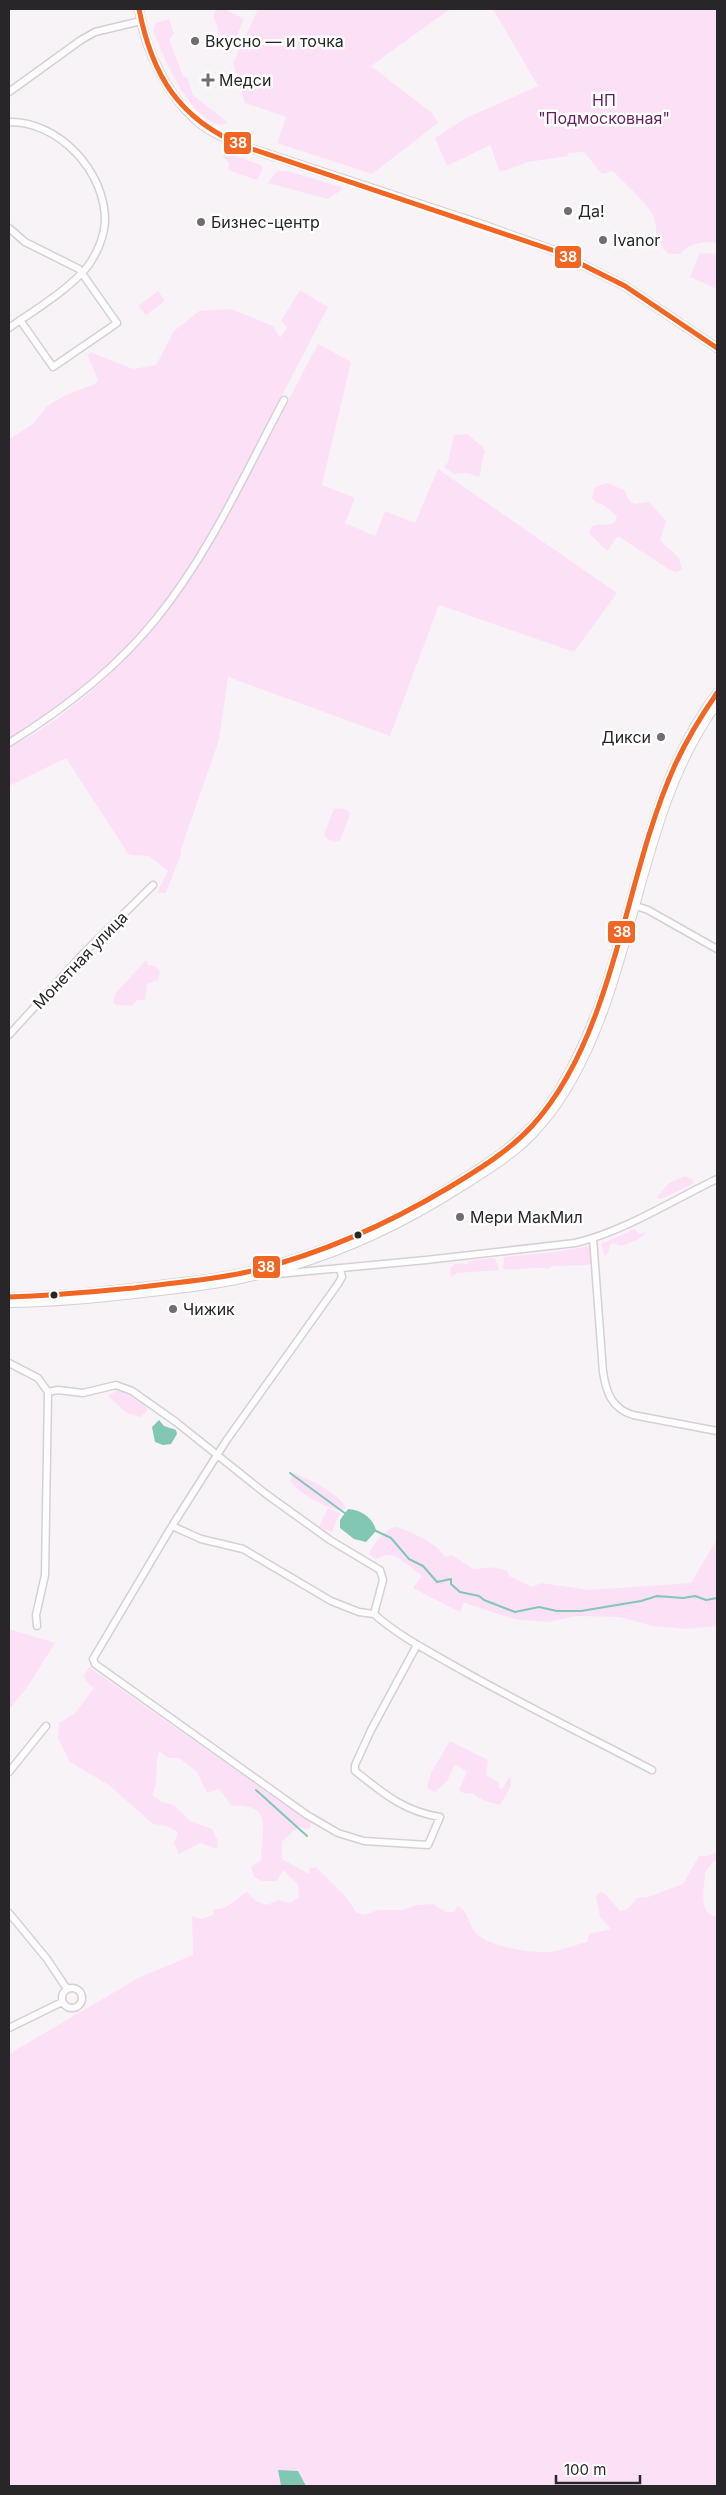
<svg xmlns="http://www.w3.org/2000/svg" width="726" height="2495" font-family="Inter,sans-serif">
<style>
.green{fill:#fce1f6}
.water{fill:#82c6b4}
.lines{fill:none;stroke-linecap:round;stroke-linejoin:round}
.stream{stroke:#82c6b4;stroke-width:2}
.minor-casing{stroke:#d4d0d3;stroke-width:9}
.major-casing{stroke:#d4d0d3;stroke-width:10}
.minor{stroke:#fefdfe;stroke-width:6}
.major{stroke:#fefdfe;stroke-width:8}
.bus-1-casing{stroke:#fff;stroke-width:9}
.bus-1{stroke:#f26522;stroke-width:5}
.poi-dot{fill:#716e70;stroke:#fff;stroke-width:2}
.bus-dot{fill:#282628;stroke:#fff;stroke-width:2}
.labels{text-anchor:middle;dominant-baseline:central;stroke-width:5;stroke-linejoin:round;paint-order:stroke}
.poi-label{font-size:16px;fill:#282628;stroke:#fff;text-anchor:start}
.park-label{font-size:16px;fill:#671d5e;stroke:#fff}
.street-label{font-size:16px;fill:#282628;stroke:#fff}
.line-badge{stroke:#fff;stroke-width:2}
.badge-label{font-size:14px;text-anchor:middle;font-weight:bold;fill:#fff}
</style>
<rect width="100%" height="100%" fill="#f8f3f7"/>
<path class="green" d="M 216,9 L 224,9 L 244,19 L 230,52 L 226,51 L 213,15 Z
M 258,9 L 450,9 L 371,66 L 432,113 L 438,123 L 372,174 L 277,143 L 286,117 L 245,103 L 233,63 Z
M 493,9 L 717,9 L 717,243 C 704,241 689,243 680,254 L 669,254 C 651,238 660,225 651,212 C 641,197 625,184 613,171 L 602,174 L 584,152 L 568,153 L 567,156 L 528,162 L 500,172 L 490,145 L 447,166 L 435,138 L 464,119 L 538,86 Z
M 169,19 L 174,34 L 169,40 L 183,76 L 187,77 L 193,95 L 227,122 L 222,125 C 190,121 163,57 153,30 L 156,23 Z
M 230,154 L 261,165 L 263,168 L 257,180 L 231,171 L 228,169 L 229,163 L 223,157 L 224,155 Z
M 277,171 L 288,171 L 341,187 L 343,189 L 328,199 L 268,183 Z
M 700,253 L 717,254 L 717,289 L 690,277 Z
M 300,290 L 328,307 C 299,363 270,419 240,475 C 215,524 188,575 153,618 C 113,666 64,708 9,739 L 9,439 L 33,424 L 47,406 L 66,395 L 95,384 L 98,380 L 88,356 L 90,352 L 133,369 L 156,365 L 174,331 L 199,311 L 231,309 L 273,326 L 280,338 L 287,328 L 281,321 Z
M 158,291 L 165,301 L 146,315 L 138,306 Z
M 318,344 L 351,362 L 322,485 L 355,498 L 345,523 L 375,536 L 385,511 L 415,523 L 438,469 L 617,593 L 574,652 L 439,605 L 390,736 L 228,677 L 219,740 L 181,849 L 181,854 L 166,893 L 157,893 L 168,871 L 149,856 L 129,855 L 66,758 L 9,786 L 9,748 C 168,664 237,495 318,344 Z
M 467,434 L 483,447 L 485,453 C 480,461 483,469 479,477 L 467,473 L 454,474 L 444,467 L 448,462 L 454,435 Z
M 607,483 L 624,490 L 630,502 L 636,504 L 649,502 L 666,521 L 660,540 L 679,558 L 682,570 L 676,572 L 670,570 L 618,536 L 607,551 L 589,533 L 591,527 C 599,522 607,527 615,522 L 617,516 L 602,504 L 596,503 L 592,498 L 595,487 Z
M 340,808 L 347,810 L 350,815 L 340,840 L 335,842 L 327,839 L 324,834 L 334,809 Z
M 146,960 L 148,965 L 155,966 L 160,972 L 158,980 L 147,984 L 145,1000 L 137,1000 L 132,1006 L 116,1005 L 113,1002 L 115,994 Z
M 685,1176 L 693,1180 L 693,1184 L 661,1199 L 656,1198 L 669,1183 Z
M 635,1229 L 639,1234 L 647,1232 L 637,1240 L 621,1246 L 613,1243 L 610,1245 L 608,1253 L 605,1256 L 601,1244 Z
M 589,1246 L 592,1249 L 592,1263 L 588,1265 L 552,1266 L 549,1269 C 534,1266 519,1271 503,1269 L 504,1257 L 556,1252 Z
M 495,1258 L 499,1270 L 457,1273 L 451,1277 L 450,1268 L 455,1264 L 463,1263 L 467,1265 L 469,1261 Z
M 116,1391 C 128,1391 144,1399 148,1411 L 140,1417 L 127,1413 L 108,1396 Z
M 293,1473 C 308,1478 340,1494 346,1508 L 339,1511 C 322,1505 302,1496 290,1481 Z
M 328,1508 L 340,1513 L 332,1532 L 319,1527 Z
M 396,1527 C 409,1530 441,1546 445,1557 L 452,1555 L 473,1569 C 487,1568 494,1565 508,1572 L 509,1576 L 532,1587 L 541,1583 L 589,1590 L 691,1583 L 717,1539 L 717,1626 L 686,1629 L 653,1626 L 620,1617 L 576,1616 L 548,1622 L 515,1619 L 464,1603 L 460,1612 L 413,1588 L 422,1576 C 415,1571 397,1555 391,1555 C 386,1554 380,1558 375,1559 L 369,1554 C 373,1544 386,1528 396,1527 Z
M 9,1629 L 55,1643 L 28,1686 L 9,1710 Z
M 89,1667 L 311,1823 L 310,1828 L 304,1829 L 299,1826 L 282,1842 L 282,1859 L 309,1874 L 310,1868 L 316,1867 L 347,1898 L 356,1912 L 364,1915 L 378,1910 L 402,1910 L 417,1905 L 433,1904 L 446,1912 L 454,1912 L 458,1906 C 470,1913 468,1926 477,1934 C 491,1947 530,1953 548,1952 C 561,1951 574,1945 587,1942 L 589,1934 L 611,1929 L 600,1917 L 596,1896 L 600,1892 L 605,1894 L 620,1911 L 626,1910 L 637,1898 L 648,1897 L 683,1884 L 699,1856 L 708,1856 L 717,1852 L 717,1858 L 705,1872 C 705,1887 699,1902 709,1914 L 717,1917 L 717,2486 L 306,2486 L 298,2471 L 278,2471 L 281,2486 L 9,2486 L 9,2054 L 140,1977 L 193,1955 L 192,1916 L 202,1919 L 213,1915 L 213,1909 C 227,1911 235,1899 247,1892 L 256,1901 L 267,1905 L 278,1900 L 290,1903 L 299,1897 L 298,1885 L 283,1870 L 277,1881 L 262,1881 L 254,1877 L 251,1867 L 261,1860 C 261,1832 275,1803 232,1806 L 219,1789 L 207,1793 L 197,1772 L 179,1758 L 168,1758 L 159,1751 C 154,1766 160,1780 152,1795 L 162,1802 L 174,1805 L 190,1821 L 212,1829 L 218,1841 L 217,1849 L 200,1843 L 179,1854 L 174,1843 L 178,1832 L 167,1826 L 153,1824 L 109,1785 L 70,1762 L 58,1738 L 59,1723 L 75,1713 L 94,1688 L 86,1681 L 84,1676 Z
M 450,1741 L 488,1760 L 486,1775 L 498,1782 L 499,1788 L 502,1789 L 510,1776 L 511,1786 L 500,1805 L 485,1801 L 471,1793 L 465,1794 L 459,1790 L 467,1772 L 457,1765 L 454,1766 L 447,1781 L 435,1792 L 427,1788 L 431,1773 Z"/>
<path class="water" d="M 159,1420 L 164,1426 L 176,1430 L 177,1434 L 171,1444 L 163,1445 L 155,1442 L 152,1427 Z
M 348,1509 C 361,1510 374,1518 376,1531 L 366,1542 L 354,1539 L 340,1528 L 340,1520 Z
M 278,2470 L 298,2471 L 306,2486 L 281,2486 Z"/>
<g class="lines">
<path class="stream" d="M 290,1473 L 346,1514
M 374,1530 L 391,1538 L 409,1559 L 423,1566 L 437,1582 L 451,1579 L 451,1584 L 460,1592 L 479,1596 L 484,1600 L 515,1612 L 539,1607 L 557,1611 L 581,1611 L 641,1601 L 657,1596 L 683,1598 L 695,1596 L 706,1600 L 717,1598
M 256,1790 L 307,1836"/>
<g class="minor-casing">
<path id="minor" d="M 9,92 L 81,40 L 95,32 L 141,21
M 9,122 C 59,121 106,172 105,222 C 104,234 99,248 93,258 C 80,283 33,311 9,328
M 9,228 L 25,242 L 79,269 L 117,323 L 53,367 L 20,320
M 9,743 C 64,709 115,670 156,619 C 209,554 245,473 284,400
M 636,906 L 648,910 L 717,949
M 9,1035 L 82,955 L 153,885
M 593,1238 L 603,1372 C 606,1392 612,1409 633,1415 L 717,1431
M 340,1269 L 342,1277 L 338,1284 L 226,1441 L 172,1526 L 93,1659 L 95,1664 L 307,1815 L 338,1833 L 364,1841 L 428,1845 L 440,1817 C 403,1811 383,1793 355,1771 L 355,1765 L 371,1730 L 417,1645
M 267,1275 L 426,1260 L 575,1243 C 625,1231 671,1201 717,1179
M 9,1363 L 38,1378 L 48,1392
M 172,1526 L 201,1539 L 243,1549 L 331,1601 L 359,1612 L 374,1614
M 37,1626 L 36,1615 L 45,1575 L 48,1392 L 58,1390 L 83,1393 L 116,1385 L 132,1391 L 176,1422 L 266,1494 L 330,1540 L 380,1570 L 383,1580 L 374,1614 C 401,1638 434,1654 465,1672 C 526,1706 589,1737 652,1770
M 9,1772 L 46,1726
M 9,1913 L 47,1959 L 67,1989
M62 1998a10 10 0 1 1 20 0a10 10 0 1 1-20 0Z
M 9,2028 L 62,2002"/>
</g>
<g class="major-casing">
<path id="major" d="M 139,9 C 145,51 168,98 202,125 C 214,134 229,140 243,146 L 483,225 L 555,251 L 625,286 L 717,348
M 9,1297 C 53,1297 95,1292 139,1287 C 180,1282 222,1279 262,1268 C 329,1251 394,1222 453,1185 C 481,1168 509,1150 532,1126 C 562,1093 582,1049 598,1008 C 637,903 648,783 717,693
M 9,1303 C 54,1303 99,1298 143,1293 C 176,1289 209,1286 241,1279 C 319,1263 394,1230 461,1187 C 488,1170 518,1152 539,1127 C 568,1095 589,1050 604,1009 C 640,910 654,789 717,704"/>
</g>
<use href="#minor" class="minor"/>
<use href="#major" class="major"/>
<g class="bus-1-casing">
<path id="bus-1" d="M 139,9 C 152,76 179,119 243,146 L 555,251 L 625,286 L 717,348
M 9,1297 C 51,1296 92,1292 134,1288 C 172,1283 210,1280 247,1272 C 319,1255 386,1225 448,1188 C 478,1170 509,1151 532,1126 C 562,1093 583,1050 598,1008 C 627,929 640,843 675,765 C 687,739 701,716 717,693"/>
</g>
<use href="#bus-1" class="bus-1"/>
</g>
<g class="poi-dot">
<circle cx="195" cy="41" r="5"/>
<path d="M205.5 72.5h5v5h5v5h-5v5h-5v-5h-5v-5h5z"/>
<circle cx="568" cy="211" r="5"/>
<circle cx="201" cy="222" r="5"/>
<circle cx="603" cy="240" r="5"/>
<circle cx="661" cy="737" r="5"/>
<circle cx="460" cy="1217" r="5"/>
<circle cx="173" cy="1309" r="5"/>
</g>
<g class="bus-dot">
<circle cx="358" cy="1235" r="4.5"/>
<circle cx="54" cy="1295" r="4.5"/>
</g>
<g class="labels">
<g class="poi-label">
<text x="205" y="41">Вкусно — и точка</text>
<text x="219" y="80">Медси</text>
<text x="578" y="211">Да!</text>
<text x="211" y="222">Бизнес-центр</text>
<text x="613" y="240">Ivanor</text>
<text x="651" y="737" text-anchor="end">Дикси</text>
<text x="470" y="1217">Мери МакМил</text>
<text x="183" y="1309">Чижик</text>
</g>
<g class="park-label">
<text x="604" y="100">НП<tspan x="604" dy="18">"Подмосковная"</tspan></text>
</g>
<g class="street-label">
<text transform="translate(80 960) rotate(-46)">Монетная улица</text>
</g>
</g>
<g class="line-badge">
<rect x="223" y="131" width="29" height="24" rx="5" fill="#f26522"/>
<rect x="554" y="245" width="28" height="24" rx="5" fill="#f26522"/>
<rect x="607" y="920" width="29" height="24" rx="5" fill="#f26522"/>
<rect x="252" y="1255" width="29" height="24" rx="5" fill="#f26522"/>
</g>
<g class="badge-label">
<text x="238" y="148">38</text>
<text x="568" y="262">38</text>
<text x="622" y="937">38</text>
<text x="266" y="1272">38</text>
</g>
<rect width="726" height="2495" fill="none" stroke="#282628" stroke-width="20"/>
<path d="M556 2475v8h84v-8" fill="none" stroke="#282628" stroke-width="2.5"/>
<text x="564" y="2475" font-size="15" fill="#282628" stroke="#ffffff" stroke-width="4" paint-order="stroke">100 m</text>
</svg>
